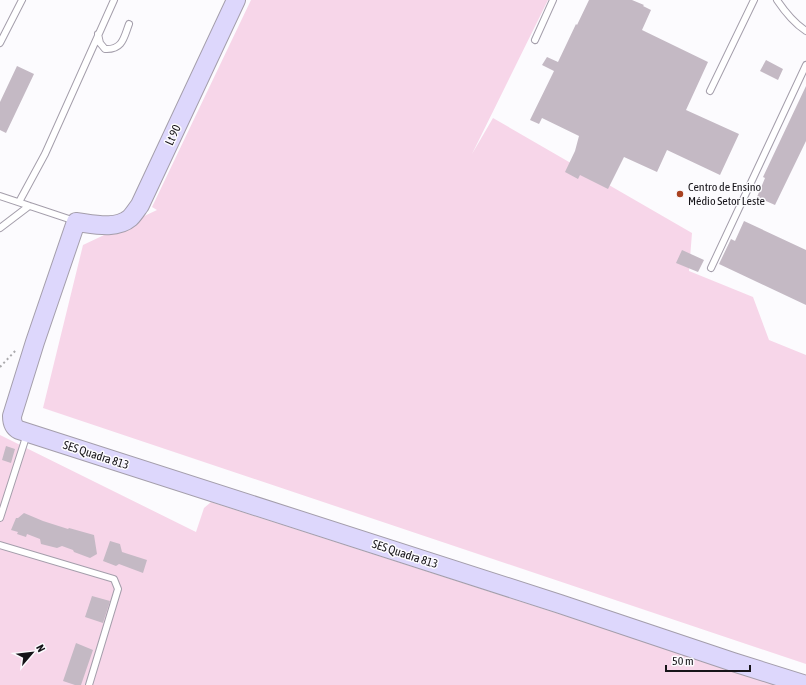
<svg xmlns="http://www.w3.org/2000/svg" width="806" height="685" font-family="'Asap Condensed',sans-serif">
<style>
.green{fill:#f7d6e9}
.building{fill:#c4b9c4}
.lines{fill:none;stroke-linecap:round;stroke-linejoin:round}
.lane-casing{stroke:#a49eab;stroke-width:8}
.secondary-casing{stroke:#a49eab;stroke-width:20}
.path{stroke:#aaa9ac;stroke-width:2;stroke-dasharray:2 3;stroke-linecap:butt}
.lane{stroke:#fff;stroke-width:6}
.secondary{stroke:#ddd7fc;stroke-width:18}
.poi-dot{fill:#a94221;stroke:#fcfbfe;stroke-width:1.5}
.labels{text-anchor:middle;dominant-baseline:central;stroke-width:3;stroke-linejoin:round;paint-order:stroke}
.street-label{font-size:12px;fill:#161419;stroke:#fcfbfe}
.poi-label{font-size:12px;fill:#161419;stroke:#fcfbfe;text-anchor:start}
</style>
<rect width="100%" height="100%" fill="#fcfbfe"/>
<path class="green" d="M 251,0 L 548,0 L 472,154 L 493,118 L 692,233 L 689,271 L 753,297 L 769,340 L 806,355 L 806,664 L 43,408 L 83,245 L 157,210 L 152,207 Z
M 0,435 L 196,532 L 204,508 L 211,502 L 780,685 L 0,685 Z"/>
<path class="building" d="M 589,0 L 632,0 L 644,5 L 643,6 L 651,10 L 642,30 L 708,62 L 686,110 L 739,134 L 720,175 L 667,150 L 657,172 L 624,157 L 608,189 L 580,175 L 578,179 L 565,172 L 575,151 L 579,136 L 542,118 L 539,124 L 530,120 L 554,71 L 542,65 L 547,57 L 558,62 L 576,24 L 577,25 Z
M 766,60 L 783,69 L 778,80 L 760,71 Z
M 17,66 L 34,74 L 6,133 L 0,130 L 0,102 Z
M 806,86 L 806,141 L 775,205 L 757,197 L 765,178 L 763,177 Z
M 744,221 L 806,250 L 806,305 L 719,264 L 731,239 L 735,241 Z
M 682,250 L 704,260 L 698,272 L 676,263 Z
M 6,446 L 15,449 L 11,463 L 2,460 Z
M 24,513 L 43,521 L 68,529 L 69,528 L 94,535 L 97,554 L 90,558 L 74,552 L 73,550 L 62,546 L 57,548 L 41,544 L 40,539 L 27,534 L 26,537 L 17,534 L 18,532 L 11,530 L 16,518 L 18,518 Z
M 110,541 L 120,544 L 122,552 L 147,560 L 143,573 L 119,564 L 116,566 L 103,561 Z
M 92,596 L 110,601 L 103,623 L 85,617 Z
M 76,643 L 93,650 L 81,685 L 75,685 L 63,681 Z"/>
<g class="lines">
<g class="lane-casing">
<path id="lane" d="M 777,0 C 785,12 794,23 806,31
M 98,34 L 100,43 L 105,49 C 123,50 124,37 129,24
M 535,40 L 553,0
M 0,43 L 22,0
M 710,91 L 754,0
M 0,196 L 75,221
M 19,202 L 45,154 L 114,0
M 0,228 L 29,206
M 711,268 L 806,65
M 0,518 L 27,434
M 0,545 L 114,579 L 118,589 L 89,685"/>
</g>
<g class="secondary-casing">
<path id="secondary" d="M 236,0 L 140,205 C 137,209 134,214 130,218 C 116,230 93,224 76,222 L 35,342 L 12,416 C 12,422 13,427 19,430 L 560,604 L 733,662 L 806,685"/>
</g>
<path class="path" d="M 0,367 L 17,349"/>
<use href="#lane" class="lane"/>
<use href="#secondary" class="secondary"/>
</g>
<circle class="poi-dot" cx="680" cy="194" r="4"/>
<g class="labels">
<g class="street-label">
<text transform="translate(173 135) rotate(-65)">Lt 90</text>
<text transform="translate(96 455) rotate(18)">SES Quadra 813</text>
<text transform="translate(405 554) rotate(18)">SES Quadra 813</text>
</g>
<g class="poi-label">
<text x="688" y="187">Centro de Ensino<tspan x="688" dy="14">Médio Setor Leste</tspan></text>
</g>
</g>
<g transform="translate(32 653) rotate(62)" stroke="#fcfbfe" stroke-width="3" paint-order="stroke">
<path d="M0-3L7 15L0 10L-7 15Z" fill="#161419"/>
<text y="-6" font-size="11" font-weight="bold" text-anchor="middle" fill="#161419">N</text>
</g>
<path d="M666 665v6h84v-6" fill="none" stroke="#161419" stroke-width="2"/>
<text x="672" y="665" font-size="12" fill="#161419" stroke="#fcfbfe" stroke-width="3" paint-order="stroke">50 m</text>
</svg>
